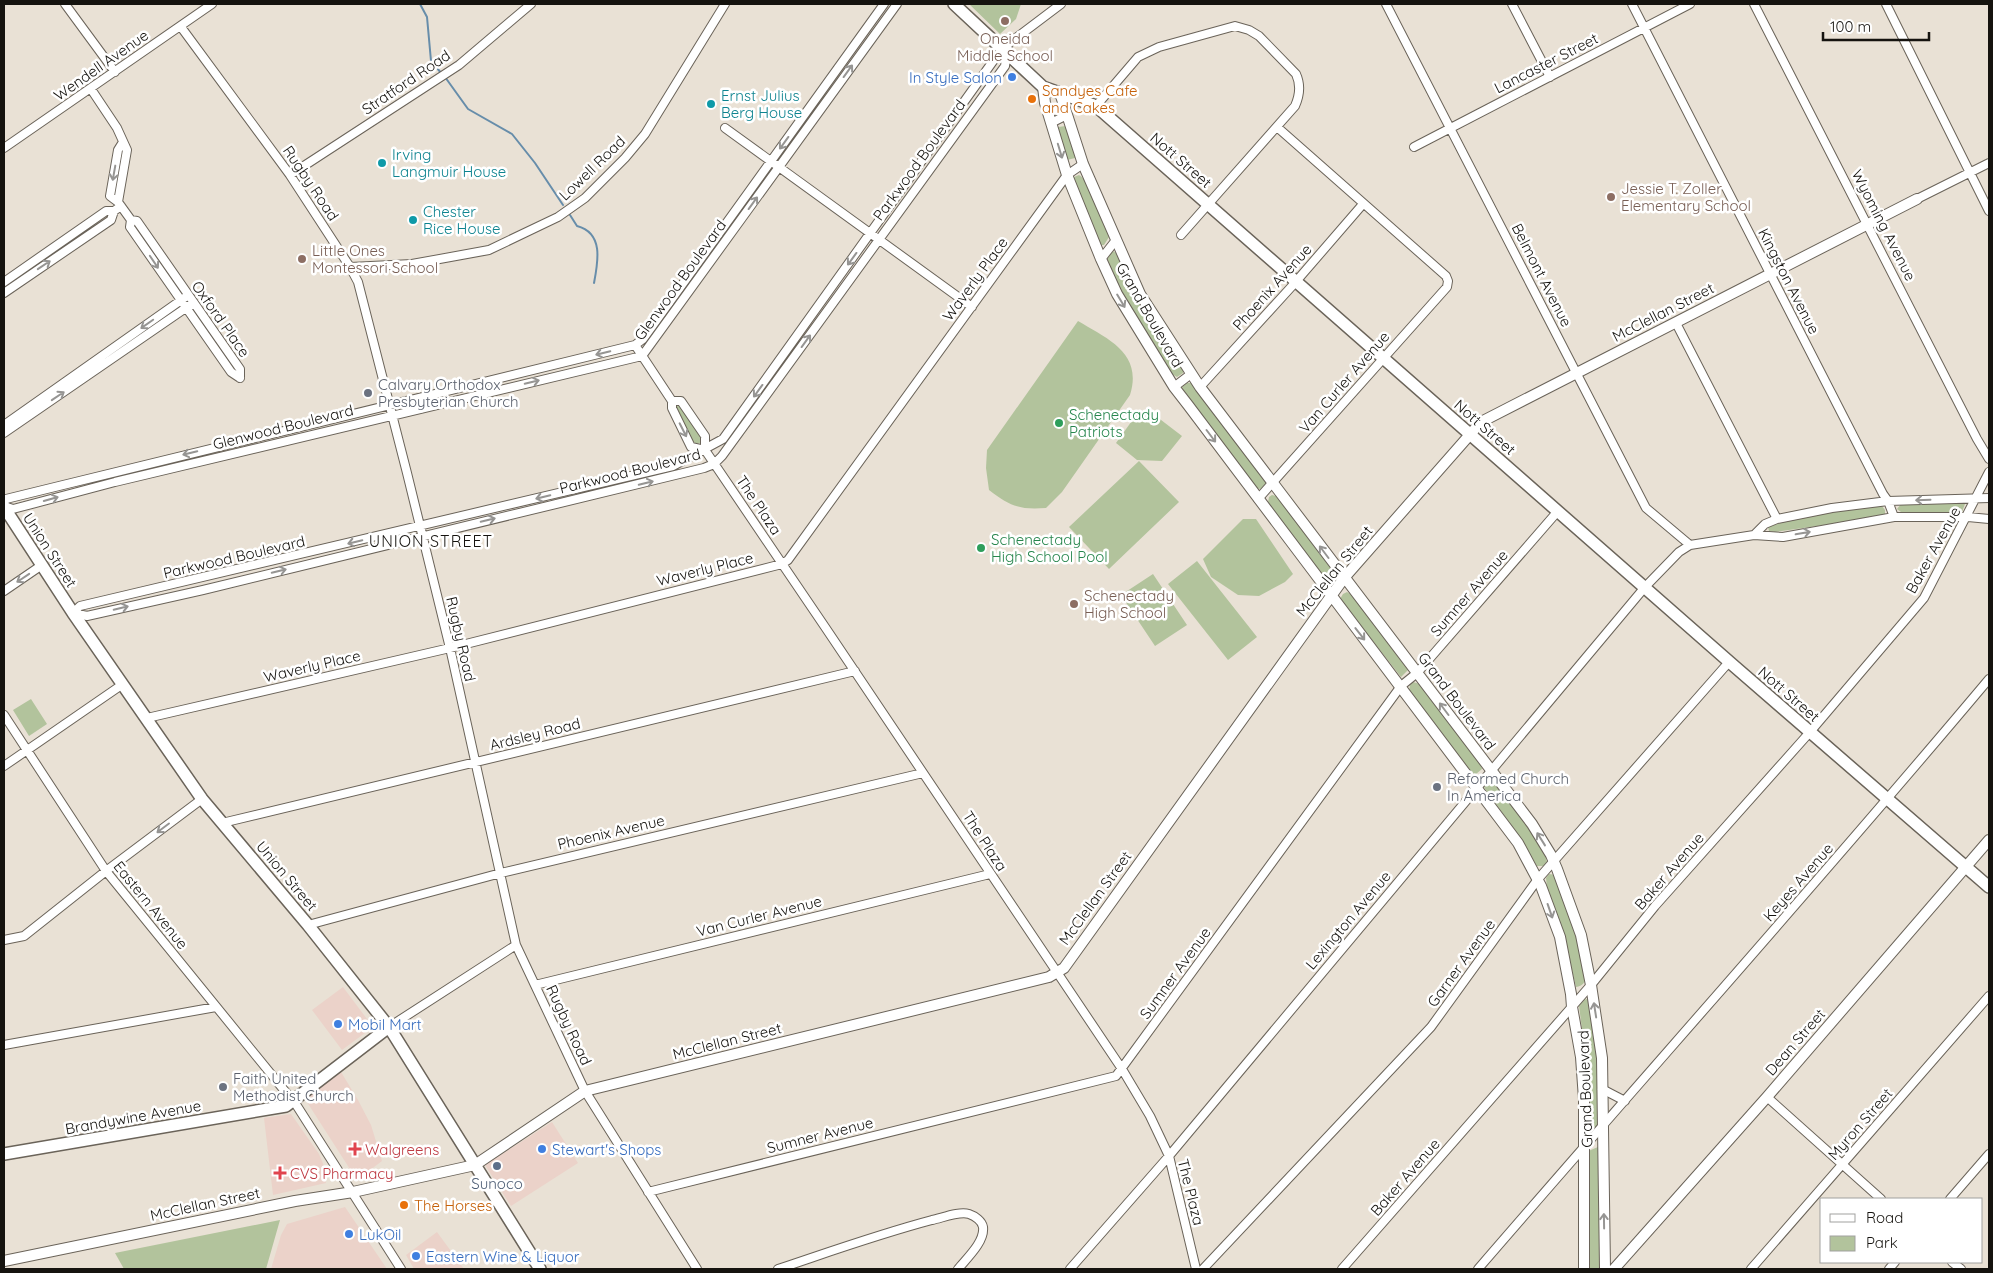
<svg xmlns="http://www.w3.org/2000/svg" width="1993" height="1273" font-family="Quicksand,sans-serif">
<style>
.commercial{fill:#ebd2c9}
.green{fill:#b2c39c}
.lines{fill:none;stroke-linecap:round;stroke-linejoin:round}
.stream{stroke:#678daa;stroke-width:2}
.minor-casing{stroke:#6a6359;stroke-width:10}
.tertiary-casing{stroke:#6a6359;stroke-width:12}
.secondary-casing{stroke:#6a6359;stroke-width:14}
.minor{stroke:#fff;stroke-width:8}
.tertiary{stroke:#fff;stroke-width:10}
.secondary{stroke:#fff;stroke-width:11}
.oneway{stroke:#969593}
.education-dot{fill:#8d6e63;stroke:#fff;stroke-width:2}
.shop-dot{fill:#3f7fe0;stroke:#fff;stroke-width:2}
.food-dot{fill:#e8710a;stroke:#fff;stroke-width:2}
.culture-dot{fill:#0f9aa8;stroke:#fff;stroke-width:2}
.worship-dot{fill:#6b7280;stroke:#fff;stroke-width:2}
.leisure-dot{fill:#2e9e5b;stroke:#fff;stroke-width:2}
.health-dot{fill:#e0444e;stroke:#fff;stroke-width:2}
.service-dot{fill:#5c6f8a;stroke:#fff;stroke-width:2}
.labels{text-anchor:middle;dominant-baseline:central;stroke-width:5;stroke-linejoin:round;paint-order:stroke}
.education-label{font-size:15px;fill:#785e54;stroke:#fff;text-anchor:start}
.street-label{font-size:15px;fill:#15130f;stroke:#fff}
.shop-label{font-size:15px;fill:#366cbe;stroke:#fff;text-anchor:start}
.food-label{font-size:15px;fill:#c56008;stroke:#fff;text-anchor:start}
.culture-label{font-size:15px;fill:#0d838f;stroke:#fff;text-anchor:start}
.worship-label{font-size:15px;fill:#5b616d;stroke:#fff;text-anchor:start}
.leisure-label{font-size:15px;fill:#27864d;stroke:#fff;text-anchor:start}
.health-label{font-size:15px;fill:#be3a42;stroke:#fff;text-anchor:start}
.service-label{font-size:15px;fill:#4e5e75;stroke:#fff}
.neighbourhood-label{font-size:16px;letter-spacing:1px;fill:#15130f;stroke:#fff}
</style>
<rect width="100%" height="100%" fill="#e9e1d5"/>
<path class="commercial" d="M 343,987 L 373,1027 L 342,1050 L 312,1010 Z
M 341,1072 L 358,1100 L 371,1125 L 382,1161 L 361,1177 L 355,1177 L 305,1099 Z
M 291,1114 L 319,1154 L 324,1166 L 326,1183 L 273,1195 L 264,1118 Z
M 552,1122 L 578,1163 L 511,1206 L 485,1165 Z
M 345,1207 L 387,1269 L 271,1269 L 281,1235 L 287,1224 Z
M 437,1232 L 464,1269 L 414,1269 L 406,1255 Z"/>
<path class="green" d="M 969,4 L 1021,4 L 1016,19 L 1000,34 Z
M 1066,126 L 1076,152 L 1075,158 L 1067,160 L 1058,127 Z
M 1079,175 C 1092,183 1103,222 1109,237 L 1104,245 L 1101,245 L 1098,241 L 1075,182 L 1074,177 Z
M 1113,251 L 1119,255 L 1183,369 L 1183,373 L 1177,377 L 1172,374 C 1147,337 1124,301 1107,259 Z
M 1078,321 C 1108,339 1143,353 1130,395 L 1062,492 L 1046,508 C 1019,510 1010,506 989,490 L 986,468 L 987,450 Z
M 1187,383 L 1192,383 L 1267,482 L 1261,489 L 1255,488 L 1183,391 L 1182,387 Z
M 674,403 L 678,404 L 703,436 L 703,440 L 700,443 L 696,444 L 693,441 L 674,407 Z
M 1148,410 L 1182,436 L 1162,461 L 1137,460 L 1116,443 L 1139,411 Z
M 1139,461 L 1179,502 L 1109,569 L 1069,527 Z
M 1272,495 L 1276,496 L 1293,516 L 1335,573 L 1334,580 L 1331,582 L 1327,582 L 1270,507 L 1268,502 L 1269,497 Z
M 1962,502 L 1965,504 L 1962,512 L 1901,512 L 1897,509 L 1901,504 Z
M 1875,505 L 1882,506 L 1885,510 L 1885,514 L 1882,517 L 1775,532 L 1769,531 L 1768,527 L 1793,519 Z
M 1243,519 L 1256,519 L 1293,574 L 1285,582 L 1259,596 L 1238,595 L 1211,577 L 1203,559 Z
M 1197,561 L 1257,637 L 1228,660 L 1168,584 Z
M 1153,574 L 1187,625 L 1155,646 L 1121,595 Z
M 1347,592 L 1353,596 L 1408,670 L 1401,677 L 1340,599 L 1343,594 Z
M 1413,682 L 1420,684 L 1481,765 L 1482,769 L 1476,774 L 1469,772 L 1409,691 L 1410,685 Z
M 31,699 L 47,724 L 29,736 L 13,710 Z
M 1489,780 L 1494,780 L 1544,850 L 1547,862 L 1543,866 L 1537,866 L 1514,829 L 1485,789 L 1483,784 Z
M 1549,874 L 1556,875 L 1578,934 L 1587,976 C 1585,982 1583,986 1576,987 L 1563,932 L 1547,887 L 1546,878 Z
M 1587,999 L 1591,1003 L 1598,1048 L 1598,1125 L 1593,1130 L 1588,1131 L 1583,1037 L 1579,1006 L 1583,1000 Z
M 1598,1147 L 1601,1269 L 1588,1269 L 1586,1152 Z
M 280,1220 L 266,1269 L 124,1269 L 115,1253 Z"/>
<g class="lines">
<path class="stream" d="M 420,4 L 427,17 L 431,61 L 442,74
M 445,77 L 468,109 L 512,134 L 535,163 L 563,205
M 570,215 L 577,226 C 604,233 598,262 594,283"/>
<g class="minor-casing">
<path id="minor" d="M 65,4 L 115,72
M 1386,4 L 1646,508 L 1690,545
M 1512,4 L 1550,77
M 1632,4 L 1883,494 L 1888,501 L 1894,517
M 1754,4 L 1977,439 L 1989,459
M 1886,4 L 1989,211
M 181,27 L 290,175 L 350,267 L 358,282 L 407,473 L 450,648 L 516,945 L 585,1091 L 697,1269
M 1006,54 L 996,57 L 723,439 L 673,466 L 80,606 L 73,613 L 87,616 L 203,590 L 704,468 L 714,464 L 722,456 L 1005,66 L 1008,44 L 1061,4
M 91,89 L 117,128 L 127,150 L 118,202
M 1096,106 L 1138,57 L 1159,47 L 1235,26 L 1249,30 L 1259,36 L 1296,74 C 1301,85 1300,95 1295,106 L 1181,235
M 1051,123 L 1067,115
M 725,128 L 972,307
M 123,142 L 118,150 L 110,196 L 118,202 L 131,220 L 137,221 L 240,369 L 240,378
M 1414,147 L 1690,4
M 4,148 L 212,4
M 290,175 L 459,65 L 531,4
M 1917,199 L 1989,163
M 131,220 L 130,227 L 231,372 L 240,378
M 1101,259 L 1116,240
M 350,267 L 412,264 L 489,250 L 558,217 L 585,198 L 625,158 L 645,134 L 725,4
M 4,282 L 106,211 L 114,211 L 121,206
M 4,293 L 111,220 L 114,211
M 1676,323 L 1777,519
M 635,345 L 672,401 L 672,408 L 691,447 L 705,450
M 1174,387 L 1191,374
M 1200,387 L 1293,285 L 1363,204
M 672,401 L 681,401 L 705,436 L 705,450 L 825,627 L 1122,1069 L 1150,1116 L 1169,1156 L 1196,1269
M 4,425 L 187,296
M 4,433 L 193,303
M 1258,499 L 1447,287 L 1448,281 L 1446,276 L 1277,127
M 4,504 L 6,499 L 59,486 L 635,345 L 643,339 L 884,4
M 4,506 L 13,509 L 115,482 L 642,356 L 897,4
M 1754,535 L 1765,524 L 1777,519 L 1832,508 L 1888,501 L 1989,498
M 4,591 L 42,565
M 4,715 L 106,871 L 297,1106 L 401,1269
M 147,718 L 450,648 L 782,564 L 788,560 L 1067,175 L 1083,164
M 4,766 L 123,684
M 222,823 L 855,671
M 308,925 L 501,873 L 923,773
M 4,940 L 24,936 L 106,871 L 202,799
M 535,985 L 990,874
M 389,1027 L 516,945
M 4,1045 L 216,1007
M 1602,1089 L 1625,1101
M 1767,1097 L 1881,1199
M 648,1192 L 1116,1076 L 1401,686 L 1417,673 L 1558,511
M 1950,1199 L 1989,1154
M 1952,1262 L 1961,1269
M 778,1269 C 829,1252 879,1234 932,1220 C 942,1218 959,1211 969,1214 C 975,1216 982,1221 983,1227 C 985,1242 966,1259 958,1269
M 1070,1269 L 1169,1156 L 1645,587 L 1679,552 L 1690,545 L 1754,535 L 1783,537 L 1894,517 L 1968,517 L 1989,519
M 1203,1269 L 1431,1027 L 1538,879 L 1729,662
M 1342,1269 L 1591,985 L 1655,906 L 1810,732 L 1924,598 L 1989,472
M 1478,1269 C 1648,1072 1822,878 1989,679
M 1751,1269 L 1989,996
M 1889,1269 L 1895,1262"/>
</g>
<g class="tertiary-casing">
<path id="tertiary" d="M 1043,87 L 1045,103 L 1067,175 L 1101,259 L 1117,294 L 1174,387 L 1188,405 L 1518,843 L 1541,886 L 1560,937 L 1571,994 L 1572,1007 L 1581,1057 L 1584,1099 L 1584,1269
M 1060,93 L 1083,164 L 1140,294 L 1200,387 L 1532,824 L 1551,855 L 1557,869 L 1581,935 L 1591,985 L 1602,1058 L 1605,1269
M 4,1261 L 295,1201 L 353,1192 L 475,1165 L 585,1091 L 1049,977 L 1064,968 L 1344,578 L 1481,422 L 1917,199
M 1614,1269 L 1767,1097 L 1989,840"/>
</g>
<g class="secondary-casing">
<path id="secondary" d="M 954,4 L 1043,87 L 1096,106 L 1734,666 L 1989,887
M 4,507 L 73,613 L 202,799 L 308,925 L 389,1027 L 540,1269
M 4,1154 L 286,1106 L 389,1027"/>
</g>
<use href="#minor" class="minor"/>
<use href="#tertiary" class="tertiary"/>
<use href="#secondary" class="secondary"/>
</g>
<defs><path id="oneway-shaft" d="M-6 0H5M1.5-3L5.5 0L1.5 3" fill="none" stroke-width="1.6" stroke-linecap="round" stroke-linejoin="round" transform="scale(1.25)"/></defs>
<g class="oneway">
<use href="#oneway-shaft" transform="translate(848 71) rotate(-54)"/>
<use href="#oneway-shaft" transform="translate(784 143) rotate(126)"/>
<use href="#oneway-shaft" transform="translate(1060 151) rotate(73)"/>
<use href="#oneway-shaft" transform="translate(114 173) rotate(100)"/>
<use href="#oneway-shaft" transform="translate(753 203) rotate(-54)"/>
<use href="#oneway-shaft" transform="translate(852 259) rotate(126)"/>
<use href="#oneway-shaft" transform="translate(154 262) rotate(56)"/>
<use href="#oneway-shaft" transform="translate(44 265) rotate(-34)"/>
<use href="#oneway-shaft" transform="translate(1121 301) rotate(59)"/>
<use href="#oneway-shaft" transform="translate(147 324) rotate(145)"/>
<use href="#oneway-shaft" transform="translate(806 341) rotate(-54)"/>
<use href="#oneway-shaft" transform="translate(603 353) rotate(167)"/>
<use href="#oneway-shaft" transform="translate(532 382) rotate(-13)"/>
<use href="#oneway-shaft" transform="translate(758 391) rotate(126)"/>
<use href="#oneway-shaft" transform="translate(58 396) rotate(-34)"/>
<use href="#oneway-shaft" transform="translate(683 430) rotate(63)"/>
<use href="#oneway-shaft" transform="translate(1211 436) rotate(53)"/>
<use href="#oneway-shaft" transform="translate(190 453) rotate(166)"/>
<use href="#oneway-shaft" transform="translate(646 483) rotate(-14)"/>
<use href="#oneway-shaft" transform="translate(543 497) rotate(167)"/>
<use href="#oneway-shaft" transform="translate(51 499) rotate(-16)"/>
<use href="#oneway-shaft" transform="translate(1923 500) rotate(178)"/>
<use href="#oneway-shaft" transform="translate(488 520) rotate(-13)"/>
<use href="#oneway-shaft" transform="translate(1803 533) rotate(-10)"/>
<use href="#oneway-shaft" transform="translate(355 542) rotate(167)"/>
<use href="#oneway-shaft" transform="translate(1324 552) rotate(-127)"/>
<use href="#oneway-shaft" transform="translate(279 571) rotate(-14)"/>
<use href="#oneway-shaft" transform="translate(23 578) rotate(146)"/>
<use href="#oneway-shaft" transform="translate(121 608) rotate(-13)"/>
<use href="#oneway-shaft" transform="translate(1360 634) rotate(52)"/>
<use href="#oneway-shaft" transform="translate(1444 709) rotate(-127)"/>
<use href="#oneway-shaft" transform="translate(163 828) rotate(143)"/>
<use href="#oneway-shaft" transform="translate(1541 839) rotate(-122)"/>
<use href="#oneway-shaft" transform="translate(1550 911) rotate(71)"/>
<use href="#oneway-shaft" transform="translate(1595 1010) rotate(-99)"/>
<use href="#oneway-shaft" transform="translate(1604 1221) rotate(-91)"/>
</g>
<g class="education-dot">
<circle cx="1005" cy="21" r="5"/>
<circle cx="1611" cy="197" r="5"/>
<circle cx="302" cy="259" r="5"/>
<circle cx="1074" cy="604" r="5"/>
</g>
<g class="shop-dot">
<circle cx="1012" cy="77" r="5"/>
<circle cx="338" cy="1024" r="5"/>
<circle cx="542" cy="1149" r="5"/>
<circle cx="349" cy="1234" r="5"/>
<circle cx="416" cy="1256" r="5"/>
</g>
<g class="food-dot">
<circle cx="1032" cy="99" r="5"/>
<circle cx="404" cy="1205" r="5"/>
</g>
<g class="culture-dot">
<circle cx="711" cy="104" r="5"/>
<circle cx="382" cy="163" r="5"/>
<circle cx="413" cy="220" r="5"/>
</g>
<g class="worship-dot">
<circle cx="368" cy="393" r="5"/>
<circle cx="1437" cy="787" r="5"/>
<circle cx="223" cy="1087" r="5"/>
</g>
<g class="leisure-dot">
<circle cx="1059" cy="423" r="5"/>
<circle cx="981" cy="548" r="5"/>
</g>
<g class="health-dot">
<path d="M352.5 1141.5h5v5h5v5h-5v5h-5v-5h-5v-5h5z"/>
<path d="M277.5 1165.5h5v5h5v5h-5v5h-5v-5h-5v-5h5z"/>
</g>
<circle class="service-dot" cx="497" cy="1166" r="5"/>
<g class="labels">
<g class="education-label">
<text x="1005" y="38" text-anchor="middle">Oneida<tspan x="1005" dy="17">Middle School</tspan></text>
<text x="1621" y="188">Jessie T. Zoller<tspan x="1621" dy="17">Elementary School</tspan></text>
<text x="312" y="250">Little Ones<tspan x="312" dy="17">Montessori School</tspan></text>
<text x="1084" y="595">Schenectady<tspan x="1084" dy="17">High School</tspan></text>
</g>
<g class="street-label">
<text transform="translate(1546 63) rotate(-27)">Lancaster Street</text>
<text transform="translate(101 65) rotate(-35)">Wendell Avenue</text>
<text transform="translate(406 82) rotate(-34)">Stratford Road</text>
<text transform="translate(919 160) rotate(-54)">Parkwood Boulevard</text>
<text transform="translate(1181 160) rotate(41)">Nott Street</text>
<text transform="translate(592 168) rotate(-44)">Lowell Road</text>
<text transform="translate(311 183) rotate(56)">Rugby Road</text>
<text transform="translate(1884 225) rotate(63)">Wyoming Avenue</text>
<text transform="translate(1542 275) rotate(63)">Belmont Avenue</text>
<text transform="translate(975 279) rotate(-54)">Waverly Place</text>
<text transform="translate(680 280) rotate(-54)">Glenwood Boulevard</text>
<text transform="translate(1789 281) rotate(63)">Kingston Avenue</text>
<text transform="translate(1272 287) rotate(-48)">Phoenix Avenue</text>
<text transform="translate(1663 312) rotate(-27)">McClellan Street</text>
<text transform="translate(1150 315) rotate(60)">Grand Boulevard</text>
<text transform="translate(221 319) rotate(55)">Oxford Place</text>
<text transform="translate(1344 382) rotate(-49)">Van Curler Avenue</text>
<text transform="translate(283 427) rotate(-14)">Glenwood Boulevard</text>
<text transform="translate(1485 427) rotate(41)">Nott Street</text>
<text transform="translate(630 471) rotate(-14)">Parkwood Boulevard</text>
<text transform="translate(759 505) rotate(56)">The Plaza</text>
<text transform="translate(50 550) rotate(57)">Union Street</text>
<text transform="translate(1933 550) rotate(-61)">Baker Avenue</text>
<text transform="translate(234 557) rotate(-13)">Parkwood Boulevard</text>
<text transform="translate(705 569) rotate(-14)">Waverly Place</text>
<text transform="translate(1334 571) rotate(-51)">McClellan Street</text>
<text transform="translate(1469 593) rotate(-49)">Sumner Avenue</text>
<text transform="translate(461 639) rotate(77)">Rugby Road</text>
<text transform="translate(312 666) rotate(-13)">Waverly Place</text>
<text transform="translate(1789 694) rotate(41)">Nott Street</text>
<text transform="translate(1457 701) rotate(53)">Grand Boulevard</text>
<text transform="translate(535 734) rotate(-14)">Ardsley Road</text>
<text transform="translate(611 832) rotate(-13)">Phoenix Avenue</text>
<text transform="translate(985 841) rotate(57)">The Plaza</text>
<text transform="translate(1669 871) rotate(-49)">Baker Avenue</text>
<text transform="translate(287 876) rotate(50)">Union Street</text>
<text transform="translate(1798 882) rotate(-49)">Keyes Avenue</text>
<text transform="translate(1095 898) rotate(-54)">McClellan Street</text>
<text transform="translate(151 905) rotate(51)">Eastern Avenue</text>
<text transform="translate(759 916) rotate(-14)">Van Curler Avenue</text>
<text transform="translate(1348 920) rotate(-50)">Lexington Avenue</text>
<text transform="translate(1461 963) rotate(-54)">Garner Avenue</text>
<text transform="translate(1175 973) rotate(-54)">Sumner Avenue</text>
<text transform="translate(569 1025) rotate(65)">Rugby Road</text>
<text transform="translate(727 1041) rotate(-14)">McClellan Street</text>
<text transform="translate(1795 1042) rotate(-49)">Dean Street</text>
<text transform="translate(1585 1089) rotate(-92)">Grand Boulevard</text>
<text transform="translate(133 1117) rotate(-10)">Brandywine Avenue</text>
<text transform="translate(1860 1124) rotate(-49)">Myron Street</text>
<text transform="translate(820 1135) rotate(-14)">Sumner Avenue</text>
<text transform="translate(1405 1177) rotate(-49)">Baker Avenue</text>
<text transform="translate(1191 1192) rotate(76)">The Plaza</text>
<text transform="translate(205 1204) rotate(-12)">McClellan Street</text>
</g>
<g class="shop-label">
<text x="1002" y="77" text-anchor="end">In Style Salon</text>
<text x="348" y="1024">Mobil Mart</text>
<text x="552" y="1149">Stewart's Shops</text>
<text x="359" y="1234">LukOil</text>
<text x="426" y="1256">Eastern Wine &amp; Liquor</text>
</g>
<g class="food-label">
<text x="1042" y="90">Sandyes Cafe<tspan x="1042" dy="17">and Cakes</tspan></text>
<text x="414" y="1205">The Horses</text>
</g>
<g class="culture-label">
<text x="721" y="95">Ernst Julius<tspan x="721" dy="17">Berg House</tspan></text>
<text x="392" y="154">Irving<tspan x="392" dy="17">Langmuir House</tspan></text>
<text x="423" y="211">Chester<tspan x="423" dy="17">Rice House</tspan></text>
</g>
<g class="worship-label">
<text x="378" y="384">Calvary Orthodox<tspan x="378" dy="17">Presbyterian Church</tspan></text>
<text x="1447" y="778">Reformed Church<tspan x="1447" dy="17">In America</tspan></text>
<text x="233" y="1078">Faith United<tspan x="233" dy="17">Methodist Church</tspan></text>
</g>
<g class="leisure-label">
<text x="1069" y="414">Schenectady<tspan x="1069" dy="17">Patriots</tspan></text>
<text x="991" y="539">Schenectady<tspan x="991" dy="17">High School Pool</tspan></text>
</g>
<g class="health-label">
<text x="365" y="1149">Walgreens</text>
<text x="290" y="1173">CVS Pharmacy</text>
</g>
<g class="service-label">
<text x="497" y="1183">Sunoco</text>
</g>
<g class="neighbourhood-label">
<text x="431" y="541">UNION STREET</text>
</g>
</g>
<rect width="1993" height="1273" fill="none" stroke="#15130f" stroke-width="10"/>
<rect x="1820" y="1198" width="162" height="65" fill="#ffffff" stroke="#a1a19f"/>
<rect x="1830" y="1214" width="25" height="8" fill="#ffffff" stroke="#a1a19f"/>
<text x="1866" y="1223" font-size="15" fill="#15130f">Road</text>
<rect x="1830" y="1236" width="25" height="15" fill="#b2c39c" stroke="#a1a19f"/>
<text x="1866" y="1248" font-size="15" fill="#15130f">Park</text>
<path d="M1823 32v8h106v-8" fill="none" stroke="#15130f" stroke-width="2.5"/>
<text x="1830" y="32" font-size="15" fill="#15130f" stroke="#ffffff" stroke-width="4" paint-order="stroke">100 m</text>
</svg>
